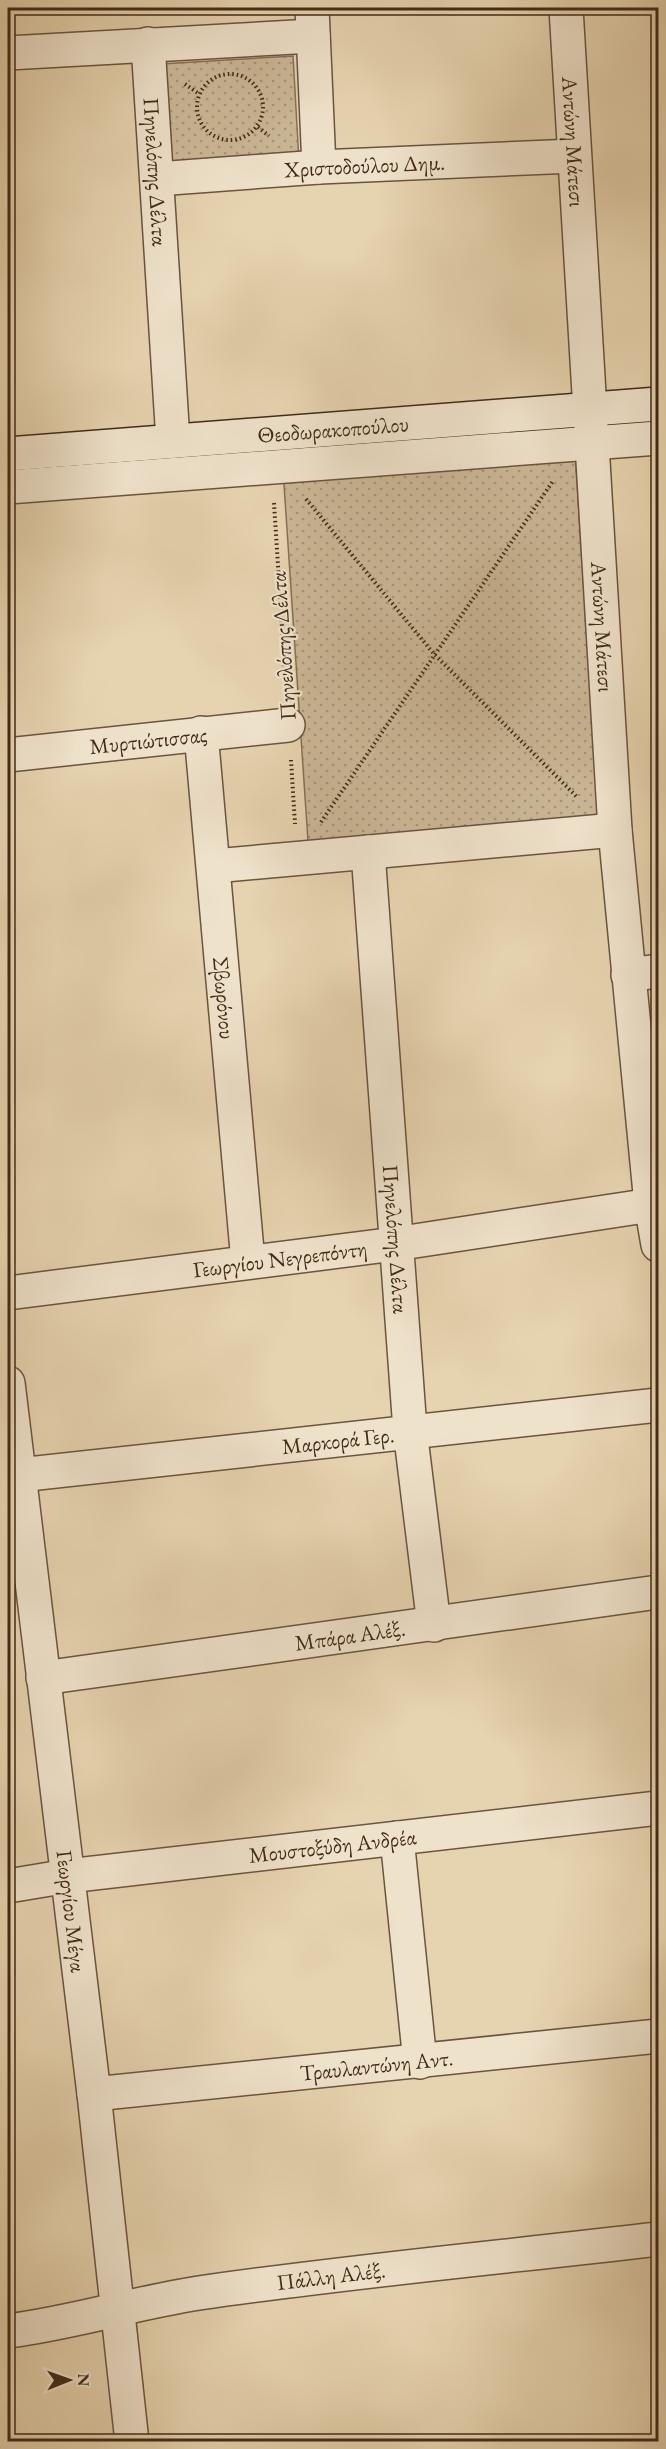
<svg xmlns="http://www.w3.org/2000/svg" width="666" height="2449" font-family="'EB Garamond',serif">
<style>
.park{fill:url(#park-dots);stroke:#867056;stroke-width:1.5}
.lines{fill:none;stroke-linecap:round;stroke-linejoin:round}
.street-casing{stroke:#6a553d;stroke-width:36}
.secondary-casing{stroke:#412b17;stroke-width:36}
.path{stroke:#412b17;stroke-width:4;stroke-dasharray:1.5 3;stroke-linecap:butt}
.street{stroke:#efe2cb;stroke-width:33}
.secondary{stroke:#efe2cb;stroke-width:33}
.labels{text-anchor:middle;dominant-baseline:central;stroke-width:4.5;stroke-linejoin:round;paint-order:stroke}
.street-label{font-size:22px;fill:#412b17;stroke:#efe2cb}
</style>
<defs>
<pattern id="park-dots" width="8" height="8" patternUnits="userSpaceOnUse" patternTransform="scale(1.5)"><rect width="8" height="8" fill="#cab695"/><path d="M2 2h.1M6 6h.1" fill="none" stroke="#a69479" stroke-width="1.8" stroke-linecap="round"/></pattern>
</defs>
<rect width="100%" height="100%" fill="#e6d3af"/>
<filter id="stains"><feTurbulence type="fractalNoise" baseFrequency=".00333" numOctaves="4"/><feColorMatrix values="0 0 0 0 .2 0 0 0 0 .09 0 0 0 0 .02 0 0 0 .5 -.17"/></filter>
<radialGradient id="worn" r=".72"><stop offset=".6" stop-color="#630" stop-opacity="0"/><stop offset="1" stop-color="#630" stop-opacity=".3"/></radialGradient>
<path class="park" d="M 293,56 L 299,161 L 167,169 L 161,64 Z
M 575,450 L 598,818 L 308,841 L 283,470 Z"/>
<g class="lines">
<g class="street-casing">
<g id="street">
<path d="M 312,8 L 319,167"/>
<path id="s1" d="M 566,8 L 615,830 L 651,1204 L 658,1245"/>
<path id="s2" d="M 148,44 L 173,441"/>
<path d="M 8,53 L 313,36"/>
<path id="s3" d="M 157,179 L 319,167 L 574,156"/>
<path d="M 8,487 L 658,438"/>
<path id="s4" d="M 201,733 L 248,1262"/>
<path id="s5" d="M 8,755 L 288,725"/>
<path id="s6" d="M 368,852 L 410,1430 L 434,1625"/>
<path d="M 214,866 L 615,830"/>
<path d="M 628,975 L 658,971"/>
<path id="s7" d="M 8,1293 L 395,1244 L 658,1204"/>
<path id="s8" d="M 8,1383 L 94,2094 L 132,2442"/>
<path id="s9" d="M 19,1475 L 658,1405"/>
<path id="s10" d="M 43,1678 L 658,1592"/>
<path d="M 397,1838 L 420,2062"/>
<path id="s11" d="M 8,1886 L 68,1876 L 658,1808"/>
<path id="s12" d="M 94,2094 L 658,2036"/>
<path id="s13" d="M 8,2331 C 72,2323 134,2303 199,2293 C 351,2271 505,2257 658,2239"/>
</g>
</g>
<g class="secondary-casing">
<g id="secondary">
<path id="s14" d="M 8,454 L 658,404"/>
</g>
</g>
<path class="path" d="M197 107a33 33 0 1 1 66 0a33 33 0 1 1-66 0Z
M 185,84 L 199,94
M 258,127 L 269,136
M 306,499 L 434,654 L 577,797
M 274,503 L 286,690
M 291,760 L 295,824
M 321,822 L 553,481"/>
<use href="#street" class="street"/>
<use href="#secondary" class="secondary"/>
</g>
<g class="labels">
<g class="street-label">
<text stroke="none"><textPath href="#s1" startOffset="134">Αντώνη Μάτεσι</textPath></text>
<text stroke="none"><textPath href="#s3" startOffset="208">Χριστοδούλου Δημ.</textPath></text>
<text stroke="none"><textPath href="#s2" startOffset="128">Πηνελόπης Δέλτα</textPath></text>
<text stroke="none"><textPath href="#s14" startOffset="326">Θεοδωρακοπούλου</textPath></text>
<text stroke="none"><textPath href="#s1" startOffset="620">Αντώνη Μάτεσι</textPath></text>
<text transform="translate(283 646) rotate(-94)">Πηνελόπης Δέλτα</text>
<text stroke="none"><textPath href="#s5" startOffset="141">Μυρτιώτισσας</textPath></text>
<text stroke="none"><textPath href="#s4" startOffset="266">Σβωρόνου</textPath></text>
<text stroke="none"><textPath href="#s6" startOffset="388">Πηνελόπης Δέλτα</textPath></text>
<text stroke="none"><textPath href="#s7" startOffset="274">Γεωργίου Νεγρεπόντη</textPath></text>
<text stroke="none"><textPath href="#s9" startOffset="321">Μαρκορά Γερ.</textPath></text>
<text stroke="none"><textPath href="#s10" startOffset="310">Μπάρα Αλέξ.</textPath></text>
<text stroke="none"><textPath href="#s11" startOffset="327">Μουστοξύδη Ανδρέα</textPath></text>
<text stroke="none"><textPath href="#s8" startOffset="532">Γεωργίου Μέγα</textPath></text>
<text stroke="none"><textPath href="#s12" startOffset="284">Τραυλαντώνη Αντ.</textPath></text>
<text stroke="none"><textPath href="#s13" startOffset="328">Πάλλη Αλέξ.</textPath></text>
</g>
</g>
<rect width="666" height="2449" fill="none" stroke="#e6d3af" stroke-width="30"/>
<rect x="9" y="9" width="648" height="2431" fill="none" stroke="#412b17" stroke-width="3"/>
<rect x="15" y="15" width="636" height="2419" fill="none" stroke="#412b17" stroke-width="1.5"/>
<g transform="translate(69 2380) rotate(89)" stroke="#efe2cb" stroke-width="4.5" paint-order="stroke">
<path d="M0-4.5L10 22L0 15L-10 22Z" fill="#412b17"/>
<text y="-9" font-size="16" font-weight="bold" text-anchor="middle" fill="#412b17">N</text>
</g>
<rect width="100%" height="100%" filter="url(#stains)"/>
<rect width="100%" height="100%" fill="url(#worn)"/>
</svg>
